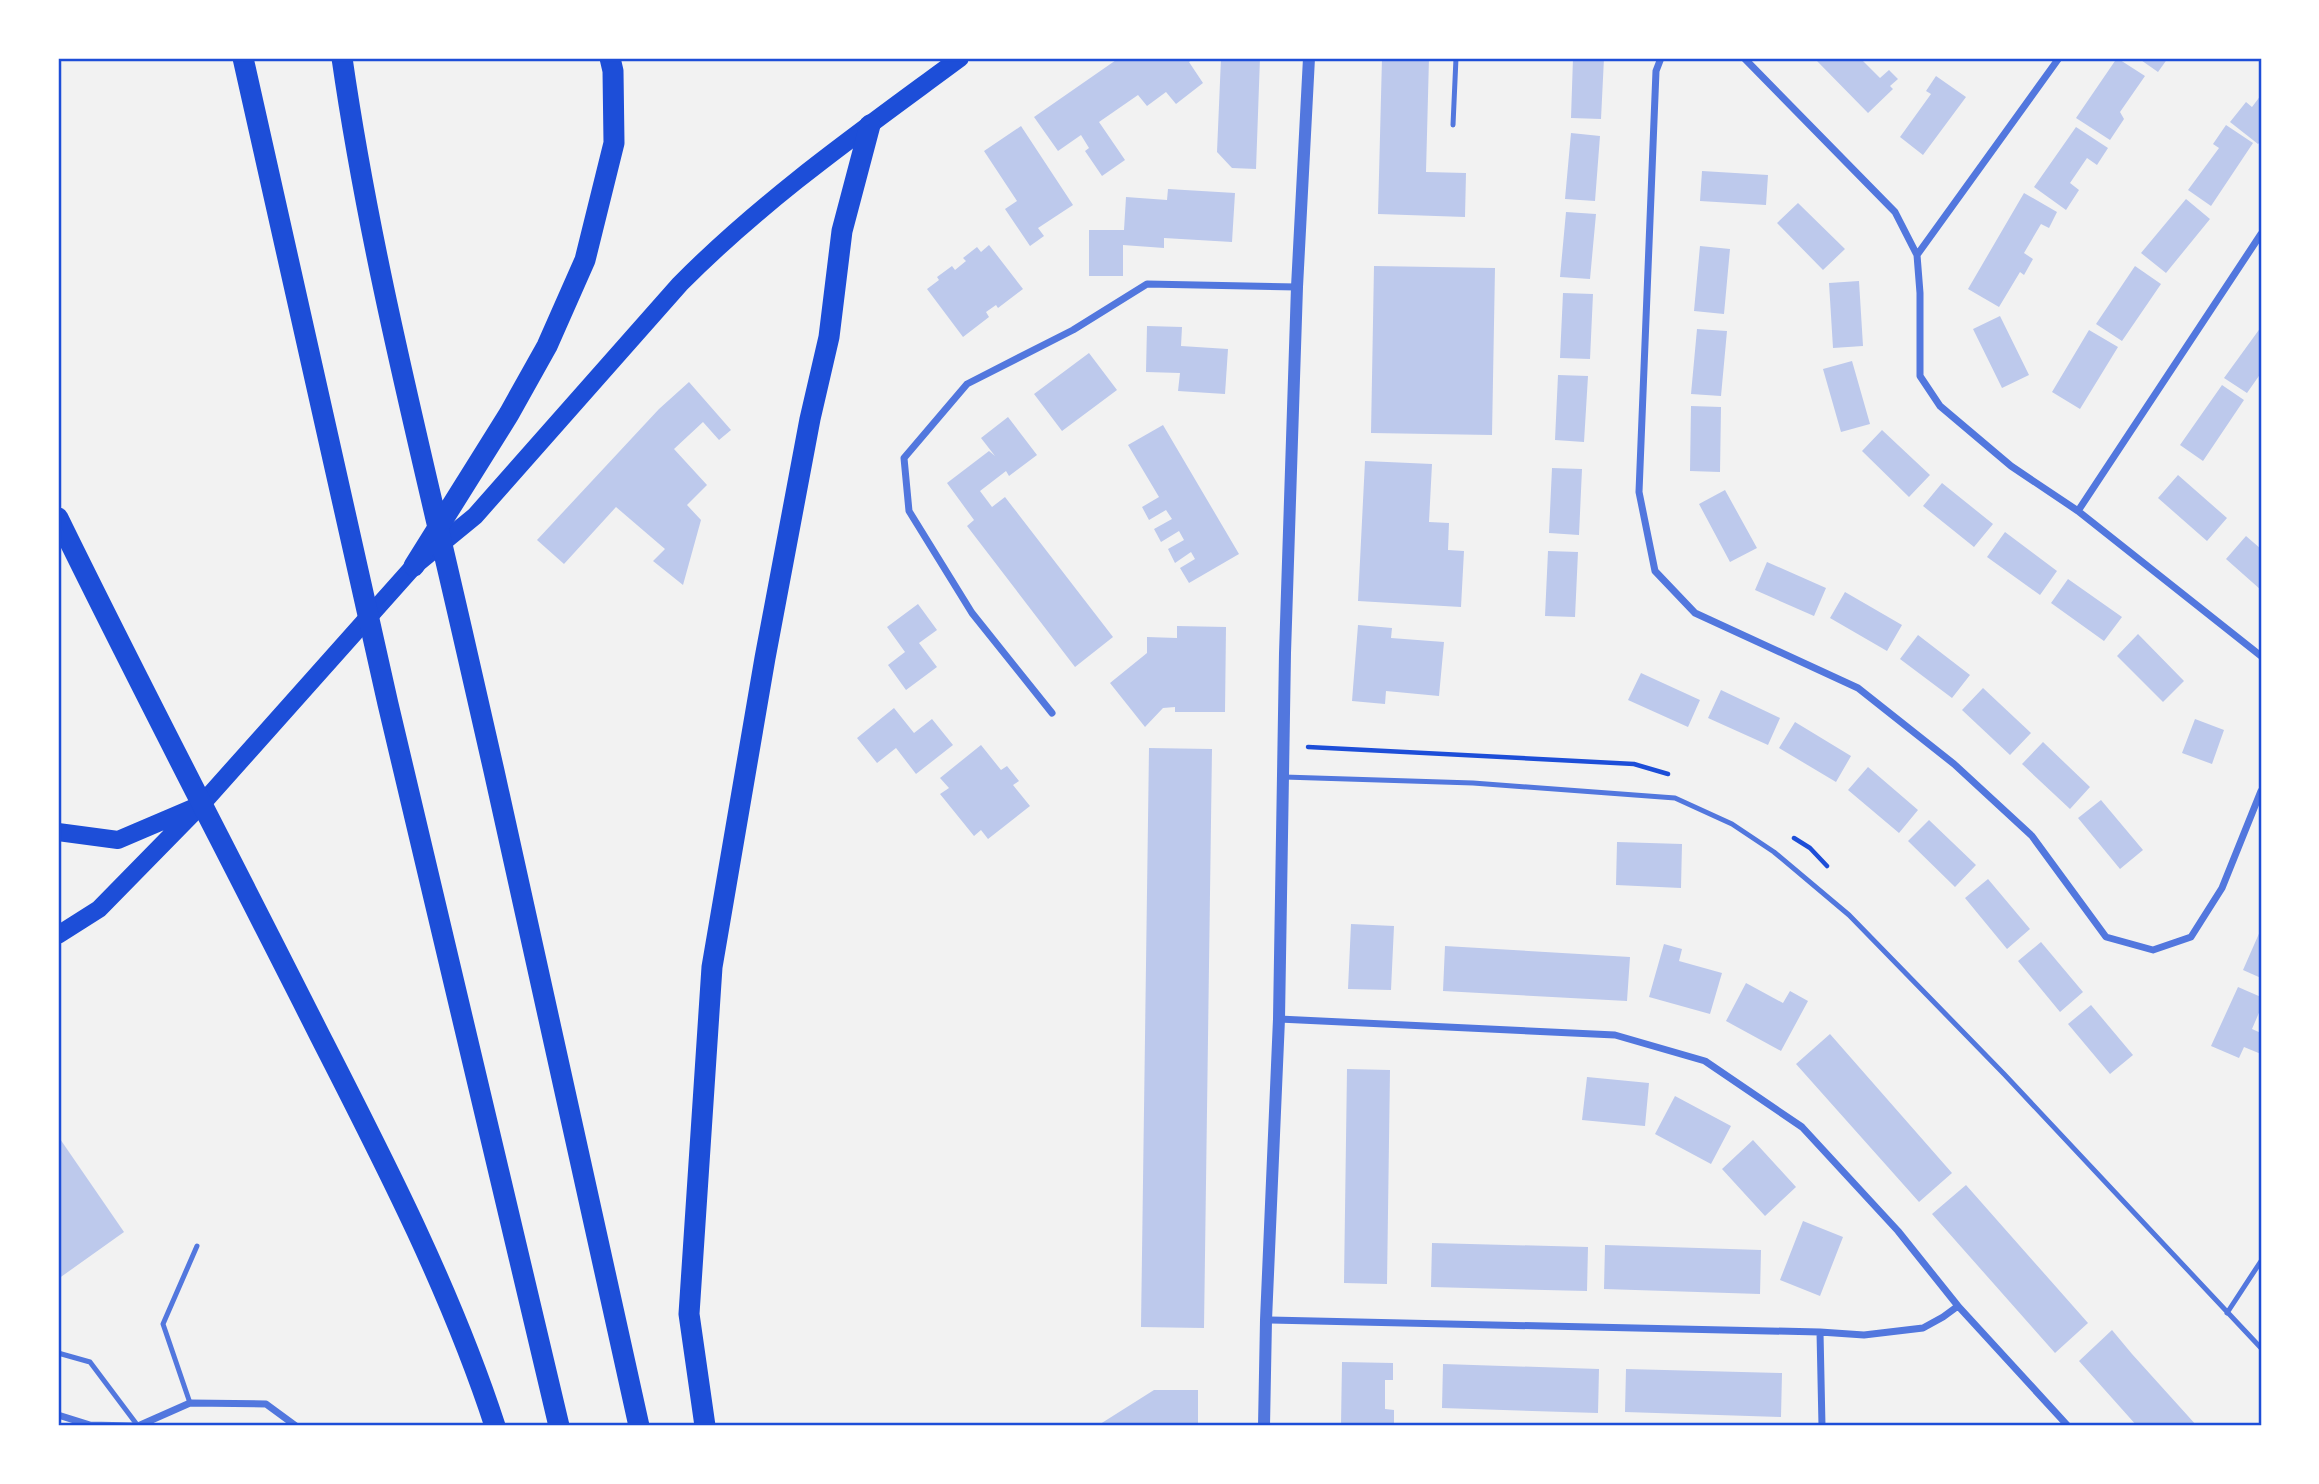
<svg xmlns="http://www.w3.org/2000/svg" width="2319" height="1484" font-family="Overpass,sans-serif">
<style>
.building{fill:#bdc9ec}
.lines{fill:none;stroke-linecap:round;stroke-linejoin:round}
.path{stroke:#1d4ed8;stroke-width:4.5}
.service{stroke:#5277de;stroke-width:5}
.minor{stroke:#5277de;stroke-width:7}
.tertiary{stroke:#5277de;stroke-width:12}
.primary{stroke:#1d4ed8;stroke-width:18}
.motorway{stroke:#1d4ed8;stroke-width:21}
.neatline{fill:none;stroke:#1d4ed8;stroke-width:2.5}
</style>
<rect width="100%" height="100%" fill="#f2f2f2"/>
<path class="building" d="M 1119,58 L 1194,58 L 1189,62 L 1203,83 L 1176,104 L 1166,92 L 1147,106 L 1138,95 L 1099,122 L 1125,160 L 1102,176 L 1085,151 L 1089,148 L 1081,135 L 1058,151 L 1034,117 Z
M 1221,58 L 1260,58 L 1256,169 L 1232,168 L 1217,152 Z
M 1382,58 L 1429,58 L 1426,172 L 1466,173 L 1465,217 L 1378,214 Z
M 1573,58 L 1604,58 L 1601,119 L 1571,118 Z
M 1821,58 L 1860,58 L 1880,78 L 1889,70 L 1898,79 L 1890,86 L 1893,89 L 1868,113 L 1817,61 Z
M 2117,58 L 2145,76 L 2120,112 L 2124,119 L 2110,140 L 2076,118 Z
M 2138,58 L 2168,58 L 2158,72 Z
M 1936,76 L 1966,97 L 1923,155 L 1900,137 L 1931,94 L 1926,91 Z
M 2261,95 L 2261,141 L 2258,144 L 2230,122 L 2246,102 L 2252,107 Z
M 2226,125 L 2253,143 L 2211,206 L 2188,190 L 2219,148 L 2213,144 Z
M 1021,126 L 1073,205 L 1038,228 L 1044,236 L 1030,246 L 1005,209 L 1017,201 L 984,151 Z
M 2076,127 L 2108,148 L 2097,165 L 2087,158 L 2070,183 L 2079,190 L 2066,210 L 2034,187 Z
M 1571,133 L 1600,136 L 1595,201 L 1565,199 Z
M 1702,171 L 1768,175 L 1766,205 L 1700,201 Z
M 1168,189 L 1235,193 L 1232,242 L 1164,238 L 1164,248 L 1123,245 L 1123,276 L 1089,276 L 1089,230 L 1124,230 L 1126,197 L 1167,200 Z
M 2024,193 L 2057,212 L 2049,228 L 2041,224 L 2024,253 L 2033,259 L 2024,275 L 2020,272 L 1999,307 L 1968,289 Z
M 2186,199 L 2210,219 L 2166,273 L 2141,253 Z
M 1798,203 L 1845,249 L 1823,270 L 1777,223 Z
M 1566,212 L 1596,214 L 1590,279 L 1560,277 Z
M 989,245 L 1023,289 L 998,308 L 996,305 L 986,312 L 989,317 L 963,337 L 927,289 L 939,280 L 937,277 L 952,266 L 955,270 L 966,261 L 963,258 L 977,247 L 981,252 Z
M 1700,246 L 1730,249 L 1724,314 L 1694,311 Z
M 1374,266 L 1495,268 L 1492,435 L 1371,433 Z
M 2135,266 L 2161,284 L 2122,341 L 2096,324 Z
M 1859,281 L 1863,346 L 1833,348 L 1829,283 Z
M 1563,293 L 1593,294 L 1590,359 L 1560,358 Z
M 2000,316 L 2029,375 L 2002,388 L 1973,329 Z
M 1147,326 L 1182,327 L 1181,346 L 1228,349 L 1225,394 L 1178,391 L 1180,373 L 1146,372 Z
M 2261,327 L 2261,373 L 2247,393 L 2224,378 Z
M 1697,329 L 1727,331 L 1721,396 L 1691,394 Z
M 2089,330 L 2118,347 L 2080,409 L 2052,392 Z
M 1089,353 L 1117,390 L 1062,431 L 1034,394 Z
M 1852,361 L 1870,424 L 1841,432 L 1823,369 Z
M 1558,375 L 1588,376 L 1584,442 L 1555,440 Z
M 689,382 L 731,430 L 719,440 L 703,422 L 674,449 L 707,485 L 687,505 L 701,520 L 683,585 L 653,561 L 665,549 L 616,507 L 564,564 L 537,540 L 659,409 Z
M 2222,385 L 2244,400 L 2203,461 L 2180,445 Z
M 1691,406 L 1721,407 L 1720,472 L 1690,471 Z
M 1008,417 L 1037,455 L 1009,476 L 1006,471 L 980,491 L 992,507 L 1005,497 L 1113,637 L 1075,667 L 967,526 L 974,520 L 947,483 L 989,451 L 995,456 L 981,438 Z
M 1163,425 L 1239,554 L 1189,583 L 1180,568 L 1195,559 L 1191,552 L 1175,563 L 1168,549 L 1184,540 L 1179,531 L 1161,542 L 1154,529 L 1172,519 L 1166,510 L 1149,520 L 1142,507 L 1159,497 L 1128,445 Z
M 1882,430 L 1930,475 L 1909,497 L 1862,451 Z
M 1365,461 L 1432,464 L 1429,522 L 1449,523 L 1448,550 L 1464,551 L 1461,607 L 1358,601 Z
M 1552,468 L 1582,469 L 1579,535 L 1549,533 Z
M 2178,475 L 2227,518 L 2207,541 L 2158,498 Z
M 1942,483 L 1993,524 L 1974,547 L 1923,506 Z
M 1725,490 L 1757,548 L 1730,562 L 1699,504 Z
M 2005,532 L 2057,571 L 2040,595 L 1987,557 Z
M 2246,536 L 2261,549 L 2261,590 L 2226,559 Z
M 1548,551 L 1578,552 L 1575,617 L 1545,616 Z
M 1767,562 L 1826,588 L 1814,616 L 1755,590 Z
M 2068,579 L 2122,617 L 2104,641 L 2051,603 Z
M 1845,592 L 1902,625 L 1887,651 L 1830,618 Z
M 918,604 L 937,630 L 919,643 L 937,667 L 906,690 L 888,665 L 905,652 L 887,627 Z
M 1358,625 L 1392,628 L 1391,638 L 1444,642 L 1439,696 L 1386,691 L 1385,704 L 1352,701 Z
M 1177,626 L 1226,627 L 1225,712 L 1175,712 L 1175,707 L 1163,708 L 1145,727 L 1110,683 L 1147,653 L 1147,637 L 1177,638 Z
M 2138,634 L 2184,681 L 2163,702 L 2117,656 Z
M 1918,635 L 1970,675 L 1952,698 L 1900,659 Z
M 1641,673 L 1700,700 L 1688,727 L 1628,700 Z
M 1983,688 L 2031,733 L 2010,755 L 1962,710 Z
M 1721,690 L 1780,718 L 1768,745 L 1708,718 Z
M 894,708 L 914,733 L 932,719 L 953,745 L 916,774 L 896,748 L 877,763 L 857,738 Z
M 2195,719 L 2224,730 L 2212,764 L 2182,753 Z
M 1795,722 L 1851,756 L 1836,782 L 1779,748 Z
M 2043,742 L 2090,787 L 2070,809 L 2022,764 Z
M 981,745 L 1001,770 L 1007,766 L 1019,781 L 1013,785 L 1030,806 L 988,839 L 981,830 L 974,836 L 940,794 L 949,788 L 940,778 Z
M 1149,748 L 1212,749 L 1204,1328 L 1141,1327 Z
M 1868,767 L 1918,810 L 1899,833 L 1848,790 Z
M 2101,800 L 2143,850 L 2120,869 L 2078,818 Z
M 1929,820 L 1976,865 L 1955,887 L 1908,841 Z
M 1617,842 L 1682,844 L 1681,888 L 1616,885 Z
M 1988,879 L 2030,929 L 2007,949 L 1965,898 Z
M 1351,924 L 1394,926 L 1391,990 L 1348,989 Z
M 2261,929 L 2261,978 L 2243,970 Z
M 2041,942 L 2083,992 L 2060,1012 L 2018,961 Z
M 1664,944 L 1682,949 L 1679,961 L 1722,973 L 1710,1014 L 1649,997 Z
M 1445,946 L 1630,957 L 1627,1001 L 1443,991 Z
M 1746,983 L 1783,1003 L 1790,991 L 1808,1001 L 1781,1051 L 1726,1021 Z
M 2238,987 L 2261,997 L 2261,1008 L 2252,1029 L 2261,1033 L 2261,1054 L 2244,1047 L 2239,1058 L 2211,1046 Z
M 2091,1005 L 2133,1055 L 2110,1074 L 2068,1024 Z
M 1830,1034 L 1952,1173 L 1919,1202 L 1796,1064 Z
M 1347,1069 L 1390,1070 L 1387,1284 L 1344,1283 Z
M 1587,1077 L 1649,1083 L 1645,1126 L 1582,1120 Z
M 1675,1096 L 1731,1126 L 1711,1164 L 1655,1134 Z
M 58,1136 L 124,1232 L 58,1279 Z
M 1753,1140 L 1796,1187 L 1765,1216 L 1722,1169 Z
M 1966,1185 L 2088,1323 L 2055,1353 L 1932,1214 Z
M 1803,1221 L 1843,1237 L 1820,1296 L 1780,1280 Z
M 1432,1243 L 1588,1247 L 1587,1291 L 1431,1287 Z
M 1605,1245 L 1761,1250 L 1760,1294 L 1604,1289 Z
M 2112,1330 L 2132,1354 L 2197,1426 L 2137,1426 L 2079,1361 Z
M 1342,1362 L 1393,1363 L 1393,1380 L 1385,1380 L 1385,1409 L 1394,1410 L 1394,1426 L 1341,1425 Z
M 1443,1364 L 1599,1369 L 1598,1413 L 1442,1408 Z
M 1626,1369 L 1782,1373 L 1781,1417 L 1625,1412 Z
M 1154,1390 L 1198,1390 L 1198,1426 L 1097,1426 Z"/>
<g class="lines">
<path class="path" d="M 1308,747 L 1634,764 L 1668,774
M 1794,838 L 1810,848 L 1827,866"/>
<path class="service" d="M 1453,125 L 1456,58
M 1284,777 L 1473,783 L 1675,798 L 1732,824 L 1774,852 L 1849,915 L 2004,1074 L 2261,1348
M 2227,1313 L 2261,1261
M 58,1353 L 90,1362 L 138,1426
M 190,1403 L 163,1324 L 197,1246"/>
<path class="minor" d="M 1661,58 L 1656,71 L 1639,492 L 1655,571 L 1695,613 L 1858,688 L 1954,764 L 2032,836 L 2106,937 L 2153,950 L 2191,937 L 2222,888 L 2261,791
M 1744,58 L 1895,212 L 1917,255 L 1920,293 L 1920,376 L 1940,406 L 2011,466 L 2078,511 L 2261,656
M 1917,255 L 2059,58
M 2078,511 L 2261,234
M 1052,713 L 972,613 L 909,511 L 904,458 L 967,384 L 1073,330 L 1147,284 L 1297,287
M 1279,1019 L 1615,1035 L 1705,1061 L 1802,1127 L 1898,1231 L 1958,1306 L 2068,1426
M 1266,1320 L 1820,1332 L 1864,1335 L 1923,1328 L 1943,1317 L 1958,1306
M 1820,1332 L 1822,1426
M 58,1415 L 90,1425 L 135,1426
M 138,1426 L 190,1403 L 266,1404 L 296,1426"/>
<path class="tertiary" d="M 1264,1426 L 1266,1320 L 1279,1019 L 1285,653 L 1297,287 L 1309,58"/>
<path class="primary" d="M 58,832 L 118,840 L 193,808
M 58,935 L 99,909 L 200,806 L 414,566 L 475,516 L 680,284 C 765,198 864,129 960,58"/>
<path class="motorway" d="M 243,58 L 388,704 L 559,1426
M 342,58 C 371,260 423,458 468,657 C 527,913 582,1170 639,1426
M 58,518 C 143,692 233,863 320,1036 C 385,1163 451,1291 495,1426
M 414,566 L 509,414 L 547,346 L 585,260 L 614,143 L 613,71 L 610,58
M 705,1426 L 689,1314 L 712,967 L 765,658 L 810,419 L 829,337 L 842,231 L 870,125"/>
</g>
<rect width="2319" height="1484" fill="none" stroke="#ffffff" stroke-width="119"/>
<rect x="60" y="60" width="2200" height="1364" class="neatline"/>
</svg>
